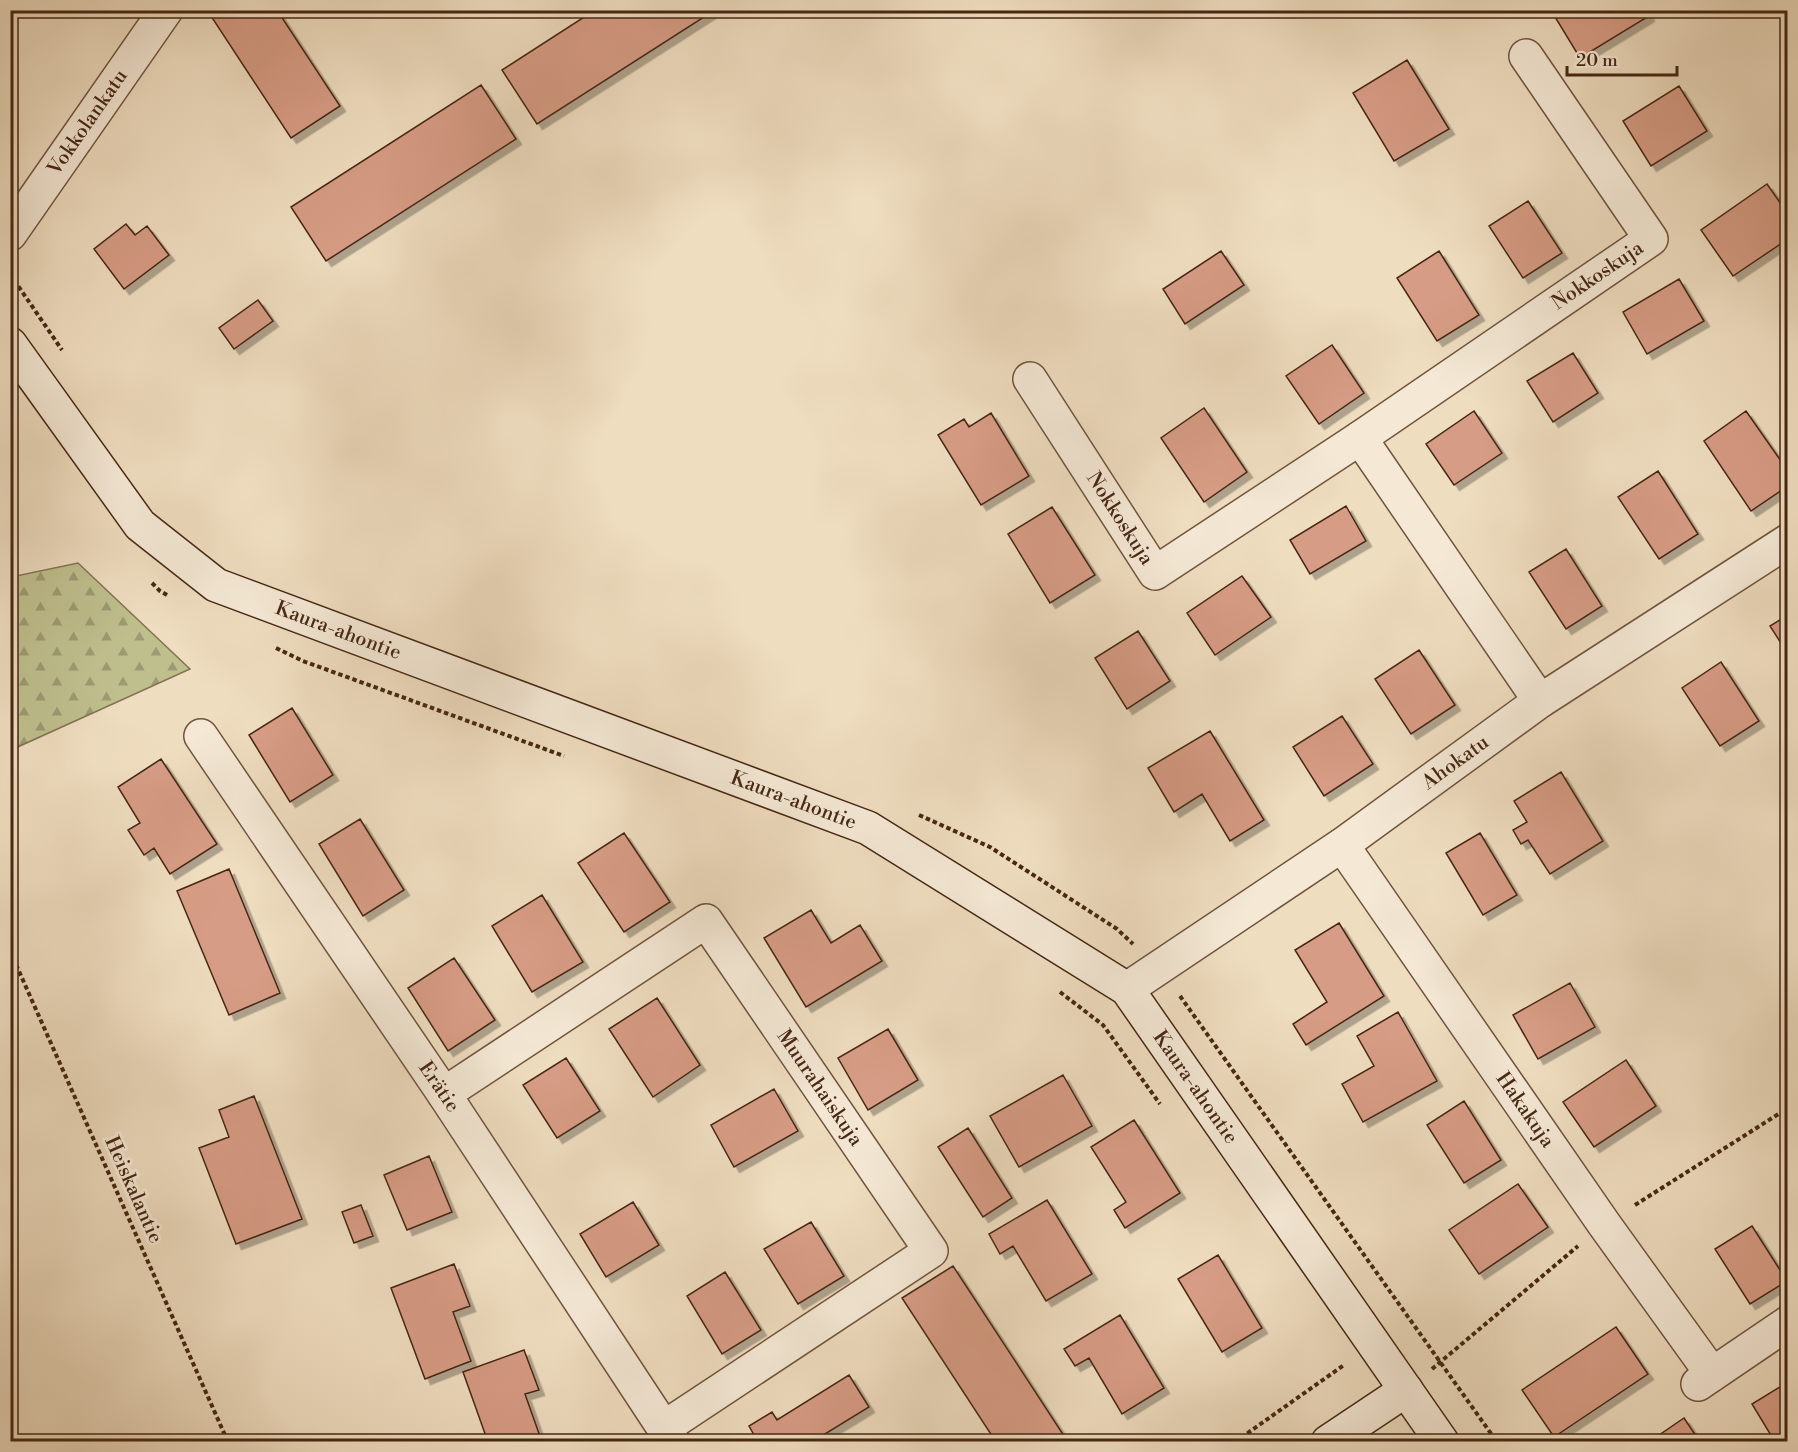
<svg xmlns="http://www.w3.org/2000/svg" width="1798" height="1452" font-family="'Libre Bodoni',serif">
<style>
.forest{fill:url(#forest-firs);stroke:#827350;stroke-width:1.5}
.building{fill:#d79c85;stroke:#462713;stroke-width:1.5;filter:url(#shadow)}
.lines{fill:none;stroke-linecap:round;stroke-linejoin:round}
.street-casing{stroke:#70543e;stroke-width:36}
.secondary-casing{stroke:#462713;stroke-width:36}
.path{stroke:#462713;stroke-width:4;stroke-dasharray:4.5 3;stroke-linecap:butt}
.street{stroke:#f5e9d6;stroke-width:33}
.secondary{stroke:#f5e9d6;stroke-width:33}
.labels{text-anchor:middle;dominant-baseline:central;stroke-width:6;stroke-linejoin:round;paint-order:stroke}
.street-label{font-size:20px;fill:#462713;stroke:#f5e9d6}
</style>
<defs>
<pattern id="forest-firs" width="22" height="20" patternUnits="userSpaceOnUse" patternTransform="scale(1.5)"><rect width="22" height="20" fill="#bfbf8e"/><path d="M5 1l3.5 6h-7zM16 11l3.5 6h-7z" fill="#9d9b73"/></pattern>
<filter id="shadow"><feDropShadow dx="5.5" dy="5.5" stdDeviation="0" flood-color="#0004"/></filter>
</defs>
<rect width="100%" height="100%" fill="#efddc0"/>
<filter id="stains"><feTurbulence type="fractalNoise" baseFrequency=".00333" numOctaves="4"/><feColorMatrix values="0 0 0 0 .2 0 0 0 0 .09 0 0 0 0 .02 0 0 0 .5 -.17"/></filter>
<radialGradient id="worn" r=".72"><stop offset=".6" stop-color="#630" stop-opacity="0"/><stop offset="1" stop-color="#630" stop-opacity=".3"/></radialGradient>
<path class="forest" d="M 78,563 L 190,669 L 11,750 L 11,577 Z"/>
<path class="building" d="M 214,10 L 277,10 L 340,106 L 291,138 L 209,13 Z
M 595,10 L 715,10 L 537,124 L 502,70 Z
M 1553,10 L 1646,10 L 1649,16 L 1580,58 L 1552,12 Z
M 1407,60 L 1449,129 L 1394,161 L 1353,93 Z
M 481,85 L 516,139 L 326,261 L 291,207 Z
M 1679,86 L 1707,131 L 1651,166 L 1623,121 Z
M 1767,184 L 1788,214 L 1788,239 L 1733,276 L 1701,230 Z
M 1528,201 L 1562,253 L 1523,278 L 1489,226 Z
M 126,224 L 135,235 L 147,226 L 169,255 L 124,289 L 94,249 Z
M 1221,251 L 1244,285 L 1185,324 L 1163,289 Z
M 1439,251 L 1479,315 L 1437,341 L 1397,278 Z
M 1679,279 L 1704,321 L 1647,354 L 1623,312 Z
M 258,300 L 273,321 L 234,349 L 219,328 Z
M 1332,345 L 1364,393 L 1319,424 L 1286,376 Z
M 1573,353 L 1598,393 L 1553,422 L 1527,381 Z
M 1204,408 L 1247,472 L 1204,502 L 1161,438 Z
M 1474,411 L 1502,453 L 1454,485 L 1426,444 Z
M 1746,411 L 1788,471 L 1788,486 L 1751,511 L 1704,441 Z
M 991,413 L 1029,476 L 981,505 L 938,435 L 964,419 L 969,427 Z
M 1658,471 L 1698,534 L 1659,559 L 1618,497 Z
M 1346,506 L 1366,541 L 1310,574 L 1290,540 Z
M 1052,507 L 1095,575 L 1050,603 L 1008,534 Z
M 1566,549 L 1602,606 L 1566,629 L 1529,572 Z
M 1242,576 L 1271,617 L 1215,655 L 1187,613 Z
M 1788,615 L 1788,654 L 1770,626 Z
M 1138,631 L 1170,681 L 1127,709 L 1095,658 Z
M 1419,650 L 1455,705 L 1411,734 L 1375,679 Z
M 1721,662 L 1759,721 L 1720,746 L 1682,688 Z
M 292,708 L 333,775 L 290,802 L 249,735 Z
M 1342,716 L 1373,764 L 1324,796 L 1293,747 Z
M 1210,731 L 1264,820 L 1230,841 L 1202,794 L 1174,812 L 1148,768 Z
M 161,759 L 217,844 L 170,874 L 154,848 L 144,855 L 128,830 L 140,823 L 118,787 Z
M 1561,772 L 1603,841 L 1550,874 L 1528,840 L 1521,844 L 1513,830 L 1527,822 L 1514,801 Z
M 360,819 L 404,890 L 363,916 L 319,844 Z
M 624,833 L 670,902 L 624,932 L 578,863 Z
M 1480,833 L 1517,895 L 1483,915 L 1446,853 Z
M 229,869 L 280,993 L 229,1015 L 177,891 Z
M 542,895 L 583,962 L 532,992 L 492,926 Z
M 811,910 L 831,943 L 860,925 L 882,961 L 806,1007 L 764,938 Z
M 1339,923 L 1384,996 L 1306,1045 L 1293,1024 L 1327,1002 L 1295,950 Z
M 454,958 L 495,1020 L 448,1051 L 408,988 Z
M 1570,983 L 1595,1027 L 1538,1059 L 1513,1015 Z
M 657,998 L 700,1065 L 653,1097 L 609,1029 Z
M 1398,1012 L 1437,1081 L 1363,1122 L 1342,1084 L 1374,1066 L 1357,1036 Z
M 888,1029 L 918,1080 L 868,1110 L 838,1058 Z
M 566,1058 L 600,1111 L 557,1138 L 523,1085 Z
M 1626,1060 L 1656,1106 L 1594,1147 L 1563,1102 Z
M 1063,1075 L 1092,1126 L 1019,1167 L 990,1116 Z
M 774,1089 L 798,1131 L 734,1167 L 711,1125 Z
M 254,1096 L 302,1219 L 236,1244 L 199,1148 L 229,1137 L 219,1110 Z
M 1464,1101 L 1501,1160 L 1464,1183 L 1427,1125 Z
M 1134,1120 L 1180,1193 L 1125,1228 L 1114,1210 L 1126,1202 L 1091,1147 Z
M 968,1128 L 1012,1198 L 983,1217 L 938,1147 Z
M 429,1156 L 452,1212 L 407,1230 L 384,1175 Z
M 1518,1184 L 1548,1227 L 1479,1274 L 1449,1230 Z
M 1047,1200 L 1092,1274 L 1046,1301 L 1013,1246 L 1000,1254 L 989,1234 Z
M 633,1202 L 659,1245 L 606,1277 L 580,1234 Z
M 361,1205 L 373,1236 L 354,1243 L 342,1212 Z
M 811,1222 L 844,1276 L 798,1304 L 764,1249 Z
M 1752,1226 L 1787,1281 L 1750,1304 L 1715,1249 Z
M 1218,1255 L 1262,1328 L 1222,1352 L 1178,1279 Z
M 454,1264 L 470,1306 L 453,1312 L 471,1361 L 425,1379 L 391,1288 Z
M 953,1266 L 1068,1442 L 996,1442 L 902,1298 Z
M 725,1272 L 761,1330 L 722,1354 L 687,1296 Z
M 1120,1315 L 1164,1388 L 1122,1414 L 1089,1358 L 1075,1366 L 1064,1349 Z
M 1616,1327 L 1648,1374 L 1554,1437 L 1522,1390 Z
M 524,1350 L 539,1390 L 525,1394 L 542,1442 L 488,1442 L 463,1372 Z
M 849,1375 L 869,1407 L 812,1442 L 744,1442 L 754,1435 L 749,1426 L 772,1412 L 777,1420 Z
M 1788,1382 L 1788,1442 L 1775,1442 L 1752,1404 Z
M 1684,1418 L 1700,1442 L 1649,1442 Z"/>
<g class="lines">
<g class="street-casing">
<g id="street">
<path id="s1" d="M 10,234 L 166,10"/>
<path id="s2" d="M 1030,379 L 1155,573 L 1360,438 L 1651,239 L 1526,56"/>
<path d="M 1360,438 L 1540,701"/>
<path id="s3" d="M 201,736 L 444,1094 L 673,1442"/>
<path id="s4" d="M 1342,845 L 1604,1224 L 1712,1374"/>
<path id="s5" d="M 1127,989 L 1342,845 L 1540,701 L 1788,541"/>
<path id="s6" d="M 444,1094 L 706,921 L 931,1251 L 665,1427"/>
<path d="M 1698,1384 L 1788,1323"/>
</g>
</g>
<g class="secondary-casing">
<g id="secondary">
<path id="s7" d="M 10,344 L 140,525 L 216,585 L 868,828 L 1127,989 L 1442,1442"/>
<path d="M 1328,1442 L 1406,1390"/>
</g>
</g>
<path class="path" d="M 10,274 L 62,350
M 152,583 L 160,591 L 167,595
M 276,648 L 303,661 L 564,756
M 919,815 L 990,847 L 1117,929 L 1133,944
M 10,951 L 228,1442
M 1060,992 L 1103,1025 L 1160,1104
M 1180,996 L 1497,1442
M 1635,1205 L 1788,1108
M 1432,1369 L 1578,1246
M 1235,1442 L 1344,1365"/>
<use href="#street" class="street"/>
<use href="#secondary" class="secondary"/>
</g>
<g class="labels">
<g class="street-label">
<text stroke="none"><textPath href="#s1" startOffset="136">Vokkolankatu</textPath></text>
<text stroke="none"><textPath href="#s2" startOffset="764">Nokkoskuja</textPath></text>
<text stroke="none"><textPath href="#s2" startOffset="166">Nokkoskuja</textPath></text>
<text stroke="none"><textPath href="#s7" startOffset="450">Kaura-ahontie</textPath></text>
<text stroke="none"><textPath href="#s5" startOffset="399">Ahokatu</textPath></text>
<text stroke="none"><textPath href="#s7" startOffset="936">Kaura-ahontie</textPath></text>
<text stroke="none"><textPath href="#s3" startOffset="424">Erätie</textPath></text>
<text stroke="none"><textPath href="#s7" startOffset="1440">Kaura-ahontie</textPath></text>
<text stroke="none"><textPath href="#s6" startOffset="516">Muurahaiskuja</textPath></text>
<text stroke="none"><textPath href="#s4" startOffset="322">Hakakuja</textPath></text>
<text transform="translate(133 1190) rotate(66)">Heiskalantie</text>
</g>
</g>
<rect width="1798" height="1452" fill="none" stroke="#efddc0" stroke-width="36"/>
<rect x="12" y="12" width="1774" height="1428" fill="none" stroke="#462713" stroke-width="3"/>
<rect x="18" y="18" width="1762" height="1416" fill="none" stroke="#462713" stroke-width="1.5"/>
<path d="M1567 66v9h110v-9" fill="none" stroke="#462713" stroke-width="3"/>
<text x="1576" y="66" font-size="18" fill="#462713" stroke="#f5e9d6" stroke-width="4.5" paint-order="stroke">20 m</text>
<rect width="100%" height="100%" filter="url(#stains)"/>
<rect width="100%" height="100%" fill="url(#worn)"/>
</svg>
